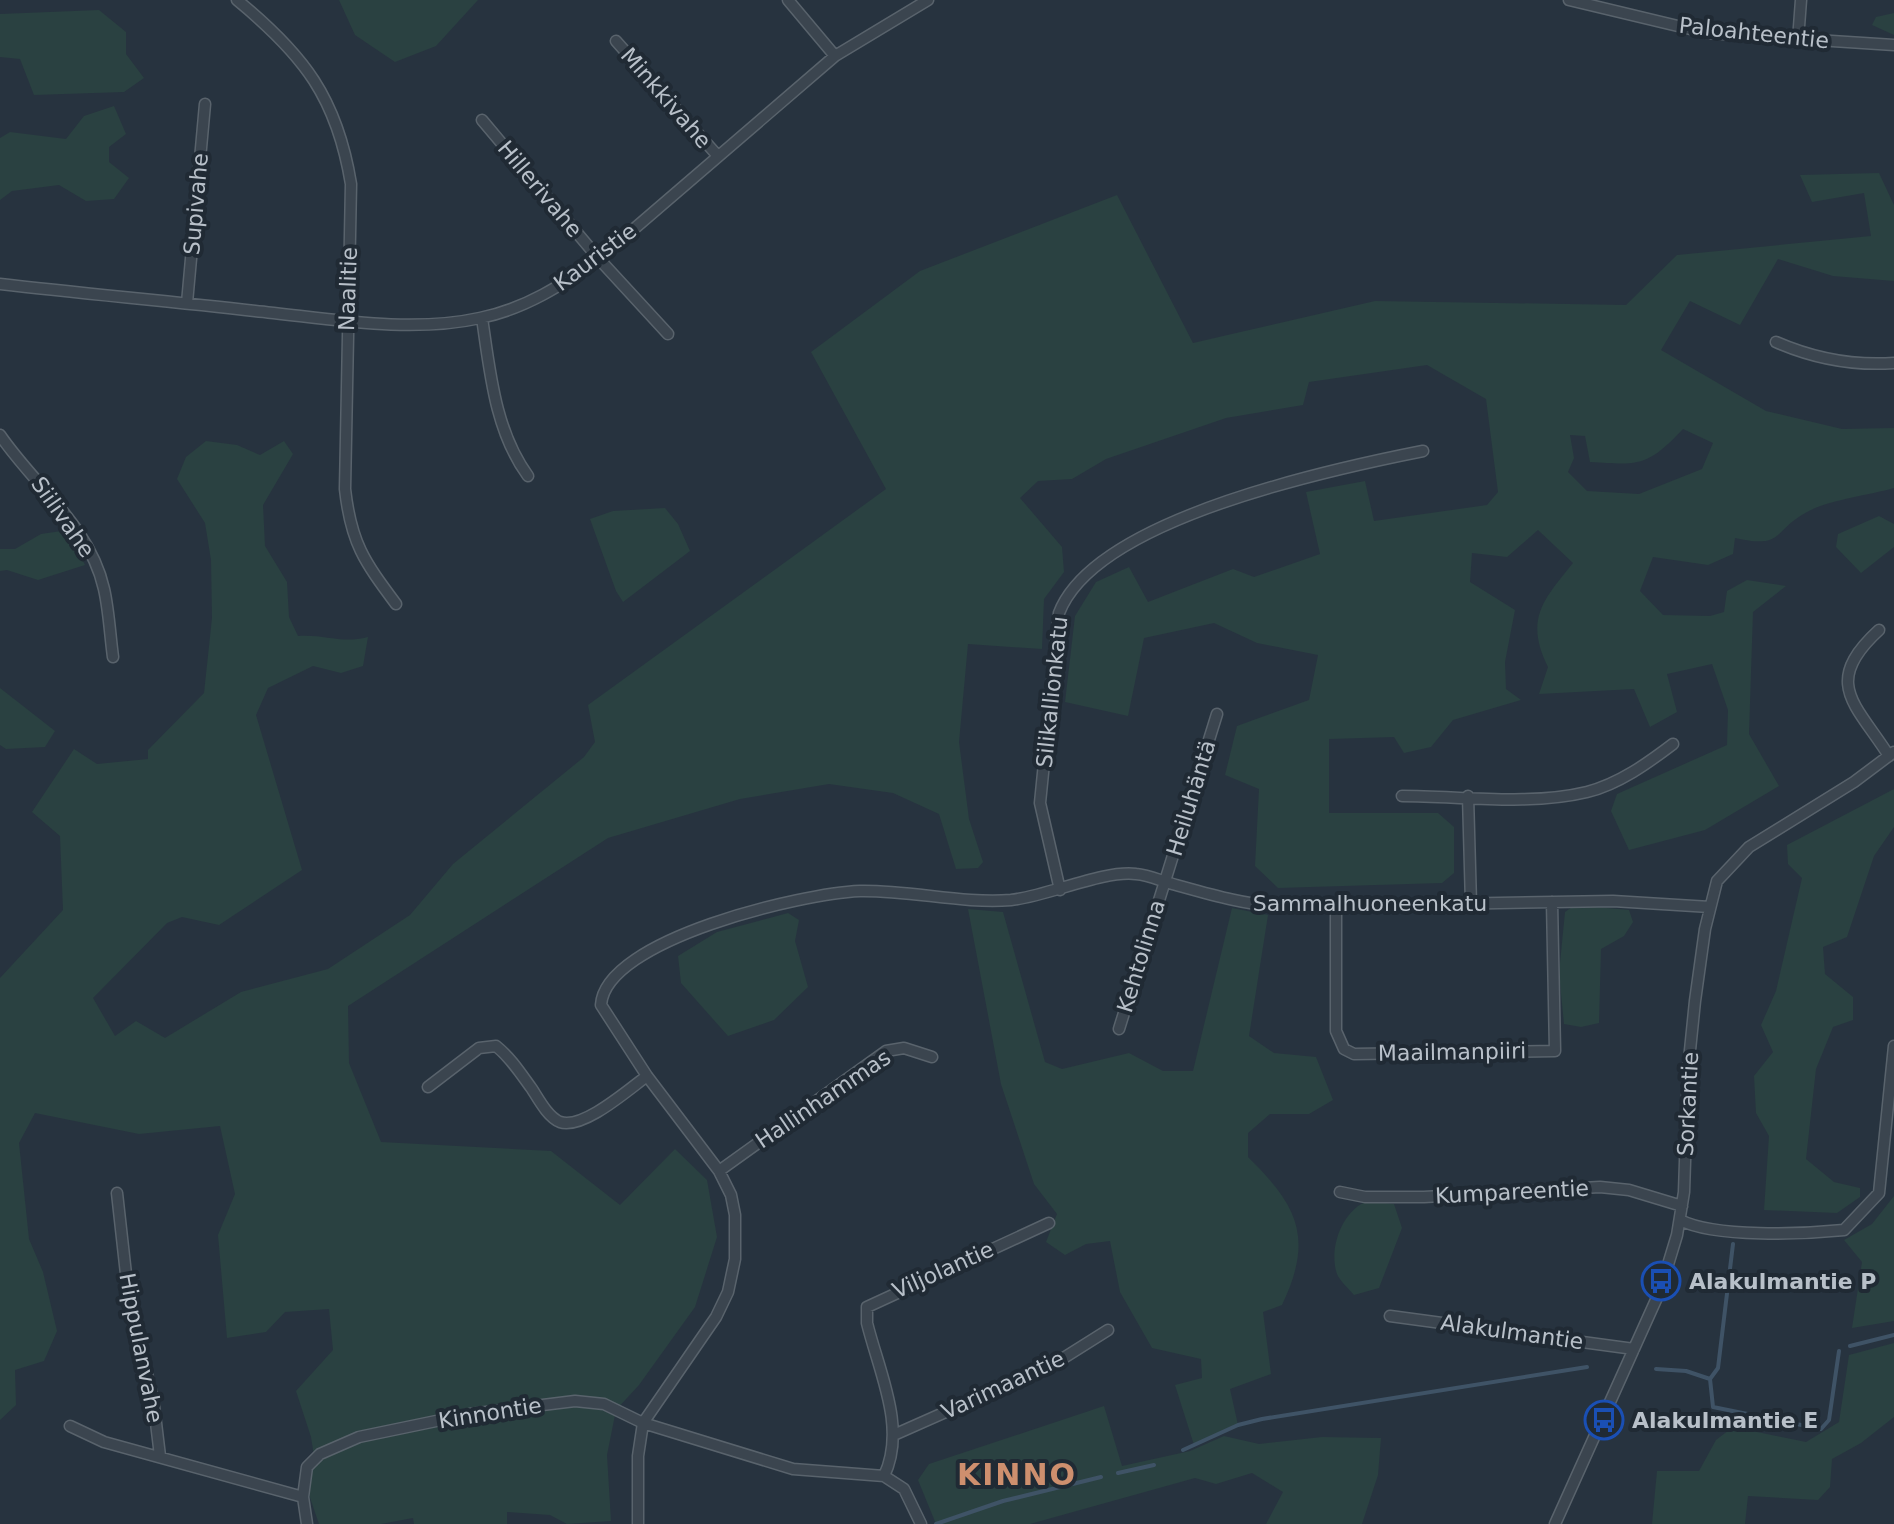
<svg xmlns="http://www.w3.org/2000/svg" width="1894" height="1524" font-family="'DejaVu Sans',sans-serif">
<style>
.green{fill:#2a4141;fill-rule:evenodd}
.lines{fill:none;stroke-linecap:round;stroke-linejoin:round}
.stream{stroke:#3f5366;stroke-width:4}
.minor-casing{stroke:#59636c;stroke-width:13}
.minor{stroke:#3b454f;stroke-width:10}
.labels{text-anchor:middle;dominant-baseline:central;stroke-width:8;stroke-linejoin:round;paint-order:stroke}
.street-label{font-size:22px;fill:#b8c0c9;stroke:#202a34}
.poi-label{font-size:22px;font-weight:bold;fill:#b8c0c9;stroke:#202a34;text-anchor:start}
.district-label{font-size:30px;font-weight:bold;letter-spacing:2px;fill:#ce8f6e;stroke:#202a34}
</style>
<rect width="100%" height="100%" fill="#27333f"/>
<path class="green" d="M 339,0 L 478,0 L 436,46 L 395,62 L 355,35 Z
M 99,10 L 126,32 L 126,54 L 144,78 L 124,92 L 34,95 L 20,59 L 0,57 L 0,14 Z
M 1894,13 L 1894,35 L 1872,25 L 1876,17 Z
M 114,106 L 126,134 L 109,147 L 109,162 L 129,178 L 114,199 L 86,201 L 59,185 L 12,191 L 0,200 L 0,138 L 10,132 L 66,139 L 84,116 Z
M 1879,173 L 1894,205 L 1894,281 L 1833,276 L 1778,259 L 1740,325 L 1690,301 L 1661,350 L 1766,411 L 1842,429 L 1894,428 L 1894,488 C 1870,495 1828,500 1807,512 C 1772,531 1784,549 1735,538 L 1733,554 L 1708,565 L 1653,557 L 1640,591 L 1663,615 L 1710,616 L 1724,612 L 1727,591 L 1747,580 L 1786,586 L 1753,612 L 1749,734 L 1779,786 L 1705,830 L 1629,850 L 1611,811 L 1617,794 L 1727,745 L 1728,710 L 1712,664 L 1667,674 L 1677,712 L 1650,727 L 1634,689 L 1539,694 L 1548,667 C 1524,619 1544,599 1573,563 L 1538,530 L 1507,557 L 1472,553 L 1470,582 L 1515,610 L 1505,662 L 1506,689 L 1521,700 L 1453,720 L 1431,747 L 1404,753 L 1394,737 L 1329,739 L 1329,813 L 1438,813 L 1454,827 L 1454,873 L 1442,883 L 1278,888 L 1255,866 L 1259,789 L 1225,775 L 1237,726 L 1309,700 L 1318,655 L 1257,643 L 1214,623 L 1144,638 L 1128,716 L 1065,702 L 1075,616 L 1096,582 L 1129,567 L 1148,602 L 1233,569 L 1254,577 L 1320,554 L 1306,492 L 1365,481 L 1374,521 L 1487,505 L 1498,492 L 1486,399 L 1427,365 L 1309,382 L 1303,405 L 1226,418 L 1106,459 L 1072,479 L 1038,481 L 1020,498 L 1062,547 L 1064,572 L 1044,599 L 1042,649 L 968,644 L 959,742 L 969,819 L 983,862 L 978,868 L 956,869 L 939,814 L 893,793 L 829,784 L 740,799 L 608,838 L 348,1006 L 349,1063 L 381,1142 L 551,1151 L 620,1205 L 675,1149 L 707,1180 L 717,1237 L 695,1307 L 639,1385 L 616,1410 L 607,1455 L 611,1521 L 567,1524 L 550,1515 L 507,1512 L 507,1524 L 414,1524 L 413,1518 L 381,1524 L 319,1524 L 305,1483 L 314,1456 L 311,1437 L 296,1391 L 333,1350 L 329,1309 L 285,1312 L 266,1332 L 227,1338 L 218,1235 L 235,1194 L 220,1126 L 139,1134 L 35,1113 L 19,1143 L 29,1239 L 43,1272 L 57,1331 L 44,1361 L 15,1370 L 16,1405 L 0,1420 L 0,978 L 63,910 L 60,836 L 32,812 L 74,749 L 97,764 L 148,759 L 148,750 L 204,693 L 212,618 L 211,560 L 205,523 L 177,479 L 186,457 L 206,441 L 237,445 L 260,455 L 284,441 L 293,454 L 263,505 L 265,546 L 287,582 L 289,617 L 298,636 C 325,634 341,644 368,637 L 363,666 L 341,673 L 313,666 L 268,688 L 256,715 L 302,870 L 219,925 L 182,917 L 167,923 L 93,998 L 115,1036 L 136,1021 L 165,1038 L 241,992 L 328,969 L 410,915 L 453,864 L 584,757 L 595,742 L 588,705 L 886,489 L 811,352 L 920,271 L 1117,195 L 1193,343 L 1375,301 L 1626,305 L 1677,255 L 1871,236 L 1864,193 L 1812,202 L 1800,175 ZM 1683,429 L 1713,443 L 1702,469 L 1639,494 L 1587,491 L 1568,472 L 1574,458 L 1570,435 L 1585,436 L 1590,462 C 1640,465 1647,467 1683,429 Z
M 665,508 L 678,524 L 690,551 L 623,602 L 616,591 L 590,519 L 613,511 Z
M 1879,516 L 1894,524 L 1894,547 L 1861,573 L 1836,547 L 1838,534 Z
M 68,530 L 85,565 L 38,580 L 7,570 L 0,571 L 0,549 L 15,549 L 41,534 Z
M 0,688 L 55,731 L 45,747 L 6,749 L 0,745 Z
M 1894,789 L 1894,827 L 1874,856 L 1847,937 L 1823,947 L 1825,974 L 1853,997 L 1853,1020 L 1833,1027 L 1816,1069 L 1806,1159 L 1834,1182 L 1860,1188 L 1860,1197 L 1837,1213 L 1764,1210 L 1769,1136 L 1756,1113 L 1754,1076 L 1773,1052 L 1761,1025 L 1776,991 L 1802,878 L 1788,864 L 1787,845 Z
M 1575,905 L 1629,910 L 1633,922 L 1624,936 L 1601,949 L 1599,1023 L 1581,1027 L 1564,1024 L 1559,973 L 1565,912 Z
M 1232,908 L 1268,915 L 1249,1036 L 1274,1053 L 1316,1057 L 1333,1100 L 1309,1114 L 1270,1114 L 1248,1133 L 1248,1157 C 1298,1206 1314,1238 1282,1305 L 1263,1312 L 1271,1374 L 1230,1389 L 1238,1425 L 1194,1445 L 1175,1385 L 1202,1378 L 1201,1359 L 1152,1348 L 1120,1292 L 1110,1241 L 1086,1244 L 1065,1255 L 1046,1242 L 1057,1214 L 1034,1184 L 1001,1084 L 968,909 L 1003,912 L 1045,1062 L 1062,1069 L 1129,1053 L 1163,1071 L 1193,1071 Z
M 788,913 L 799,920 L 795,941 L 808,987 L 774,1020 L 728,1036 L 681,983 L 678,956 L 717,932 Z
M 1894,1196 L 1894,1321 L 1852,1328 L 1862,1262 L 1844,1240 L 1872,1224 Z
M 1368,1201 L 1394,1204 L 1402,1228 L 1379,1288 L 1354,1295 C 1349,1289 1340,1281 1337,1274 C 1328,1248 1343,1209 1368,1201 Z
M 1894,1343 L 1894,1417 L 1861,1443 L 1832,1459 L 1830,1487 L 1818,1500 L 1748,1496 L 1745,1524 L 1652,1524 L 1657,1471 L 1699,1471 L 1716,1440 L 1733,1427 L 1806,1442 L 1839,1422 L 1849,1355 Z
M 1104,1406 L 1122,1466 L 1190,1451 L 1224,1436 L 1259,1444 L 1322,1437 L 1381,1438 L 1378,1475 L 1362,1524 L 1266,1524 L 1283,1492 L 1252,1473 L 1216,1484 L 1195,1478 L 1030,1524 L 936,1524 L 918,1480 L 929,1464 Z"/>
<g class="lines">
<path class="stream" d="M 1850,1346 L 1894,1335
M 1656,1369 L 1686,1371 L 1710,1379 L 1713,1407 L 1821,1429 L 1829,1420 L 1839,1351
M 1710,1379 L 1718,1368 L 1733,1244
M 1183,1450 L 1238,1425 L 1262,1419 L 1587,1367
M 1118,1473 L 1154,1465
M 936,1524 L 1003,1501 L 1101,1477"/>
<g class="minor-casing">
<path id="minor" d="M 237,0 C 304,55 337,98 351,184 L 345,489 C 351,543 364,561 396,604
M 788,0 L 835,56
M 1569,0 L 1707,33 L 1894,45
M 1798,40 L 1801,0
M 616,41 L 717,155
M 482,120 L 599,259 L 668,334
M 0,284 C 85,294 170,301 255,311 C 327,318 408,334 480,318 C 525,309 562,285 599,259 L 835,56 L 928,0
M 187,303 L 205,104
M 482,318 C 490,372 495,431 528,476
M 1776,342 C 1815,359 1852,366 1894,363
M 0,435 C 34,485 90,526 104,589 C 109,611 110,635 113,657
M 1879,630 C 1821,683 1856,704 1889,756
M 1402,796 C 1461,796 1529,806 1587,792 C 1619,784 1648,763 1673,744
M 1468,796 L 1471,904
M 1060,890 L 1040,803 L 1059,613 C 1095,519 1332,469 1423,451
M 1336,908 L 1336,1031 L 1344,1049 L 1354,1054 L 1555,1051 L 1552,902
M 1119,1029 L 1217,714
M 428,1087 L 479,1048 L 496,1046 C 511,1058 521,1074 532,1089 C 539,1100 548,1117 560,1122 C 583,1130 629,1089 647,1076
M 719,1171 L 886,1051 L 904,1048 L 932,1057
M 1340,1192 L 1365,1197 L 1424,1197 L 1600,1187 L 1629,1190 L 1682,1206
M 117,1193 L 129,1301 L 153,1398 L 160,1456
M 1680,1220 C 1715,1238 1804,1234 1844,1230 L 1879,1193 L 1894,1046
M 1390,1316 L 1634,1349
M 70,1426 L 104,1442 L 303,1497 L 307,1467 L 320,1454 L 359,1437 L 470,1414 L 575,1401 L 604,1404 L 643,1423 L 793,1469 L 884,1476 L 904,1489 L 921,1524
M 896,1434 L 1054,1364 L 1108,1330
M 884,1476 C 907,1428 879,1372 867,1323 L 867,1307 L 1049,1223
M 303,1497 L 307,1524
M 638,1524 L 638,1456 L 643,1423 L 716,1317 L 728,1292 L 735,1259 L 735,1215 L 731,1195 L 719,1171 L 647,1076 L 601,1005 C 605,939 804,893 860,891 C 911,890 962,904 1011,900 C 1048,896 1103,870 1136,874 C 1150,875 1163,882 1176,885 C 1212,895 1246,905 1283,907 L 1613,901 L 1710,907
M 1555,1524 L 1660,1291 L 1677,1235 L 1684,1192 L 1688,1070 L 1695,1001 L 1705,929 L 1717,881 L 1749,847 L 1854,782 L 1894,752"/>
</g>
<use href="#minor" class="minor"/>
</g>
<defs>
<g id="bus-ring" transform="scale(2)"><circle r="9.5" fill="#202a34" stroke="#1a4fb4" stroke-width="1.5"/><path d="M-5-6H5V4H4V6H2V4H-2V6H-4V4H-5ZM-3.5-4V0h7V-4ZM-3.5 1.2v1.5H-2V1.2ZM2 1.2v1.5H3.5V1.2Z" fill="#1a4fb4"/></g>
</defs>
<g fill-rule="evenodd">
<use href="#bus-ring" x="1661" y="1281"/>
<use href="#bus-ring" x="1604" y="1420"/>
</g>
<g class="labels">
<g class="street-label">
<text transform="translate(1754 33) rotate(6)">Paloahteentie</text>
<text transform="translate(666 98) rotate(49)">Minkkivahe</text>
<text transform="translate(540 189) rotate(50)">Hillerivahe</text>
<text transform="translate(196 204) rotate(-85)">Supivahe</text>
<text transform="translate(595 257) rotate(-37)">Kauristie</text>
<text transform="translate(348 289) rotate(-88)">Naalitie</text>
<text transform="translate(63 517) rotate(55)">Siilivahe</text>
<text transform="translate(1052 692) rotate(-84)">Silikallionkatu</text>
<text transform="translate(1191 798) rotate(-73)">Heiluhäntä</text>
<text x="1370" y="903">Sammalhuoneenkatu</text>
<text transform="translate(1141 956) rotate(-73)">Kehtolinna</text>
<text transform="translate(1452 1052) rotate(-1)">Maailmanpiiri</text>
<text transform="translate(823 1099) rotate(-34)">Hallinhammas</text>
<text transform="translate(1688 1104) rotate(-87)">Sorkantie</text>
<text transform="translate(1512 1192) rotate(-3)">Kumpareentie</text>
<text transform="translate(943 1270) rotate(-24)">Viljolantie</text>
<text transform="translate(1512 1332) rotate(8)">Alakulmantie</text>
<text transform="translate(141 1348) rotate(79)">Hippulanvahe</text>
<text transform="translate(1003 1385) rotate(-25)">Varimaantie</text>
<text transform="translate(490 1413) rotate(-9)">Kinnontie</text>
</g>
<g class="poi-label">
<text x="1689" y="1281">Alakulmantie P</text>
<text x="1632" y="1420">Alakulmantie E</text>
</g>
<g class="district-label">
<text x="1017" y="1474">KINNO</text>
</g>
</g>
</svg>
